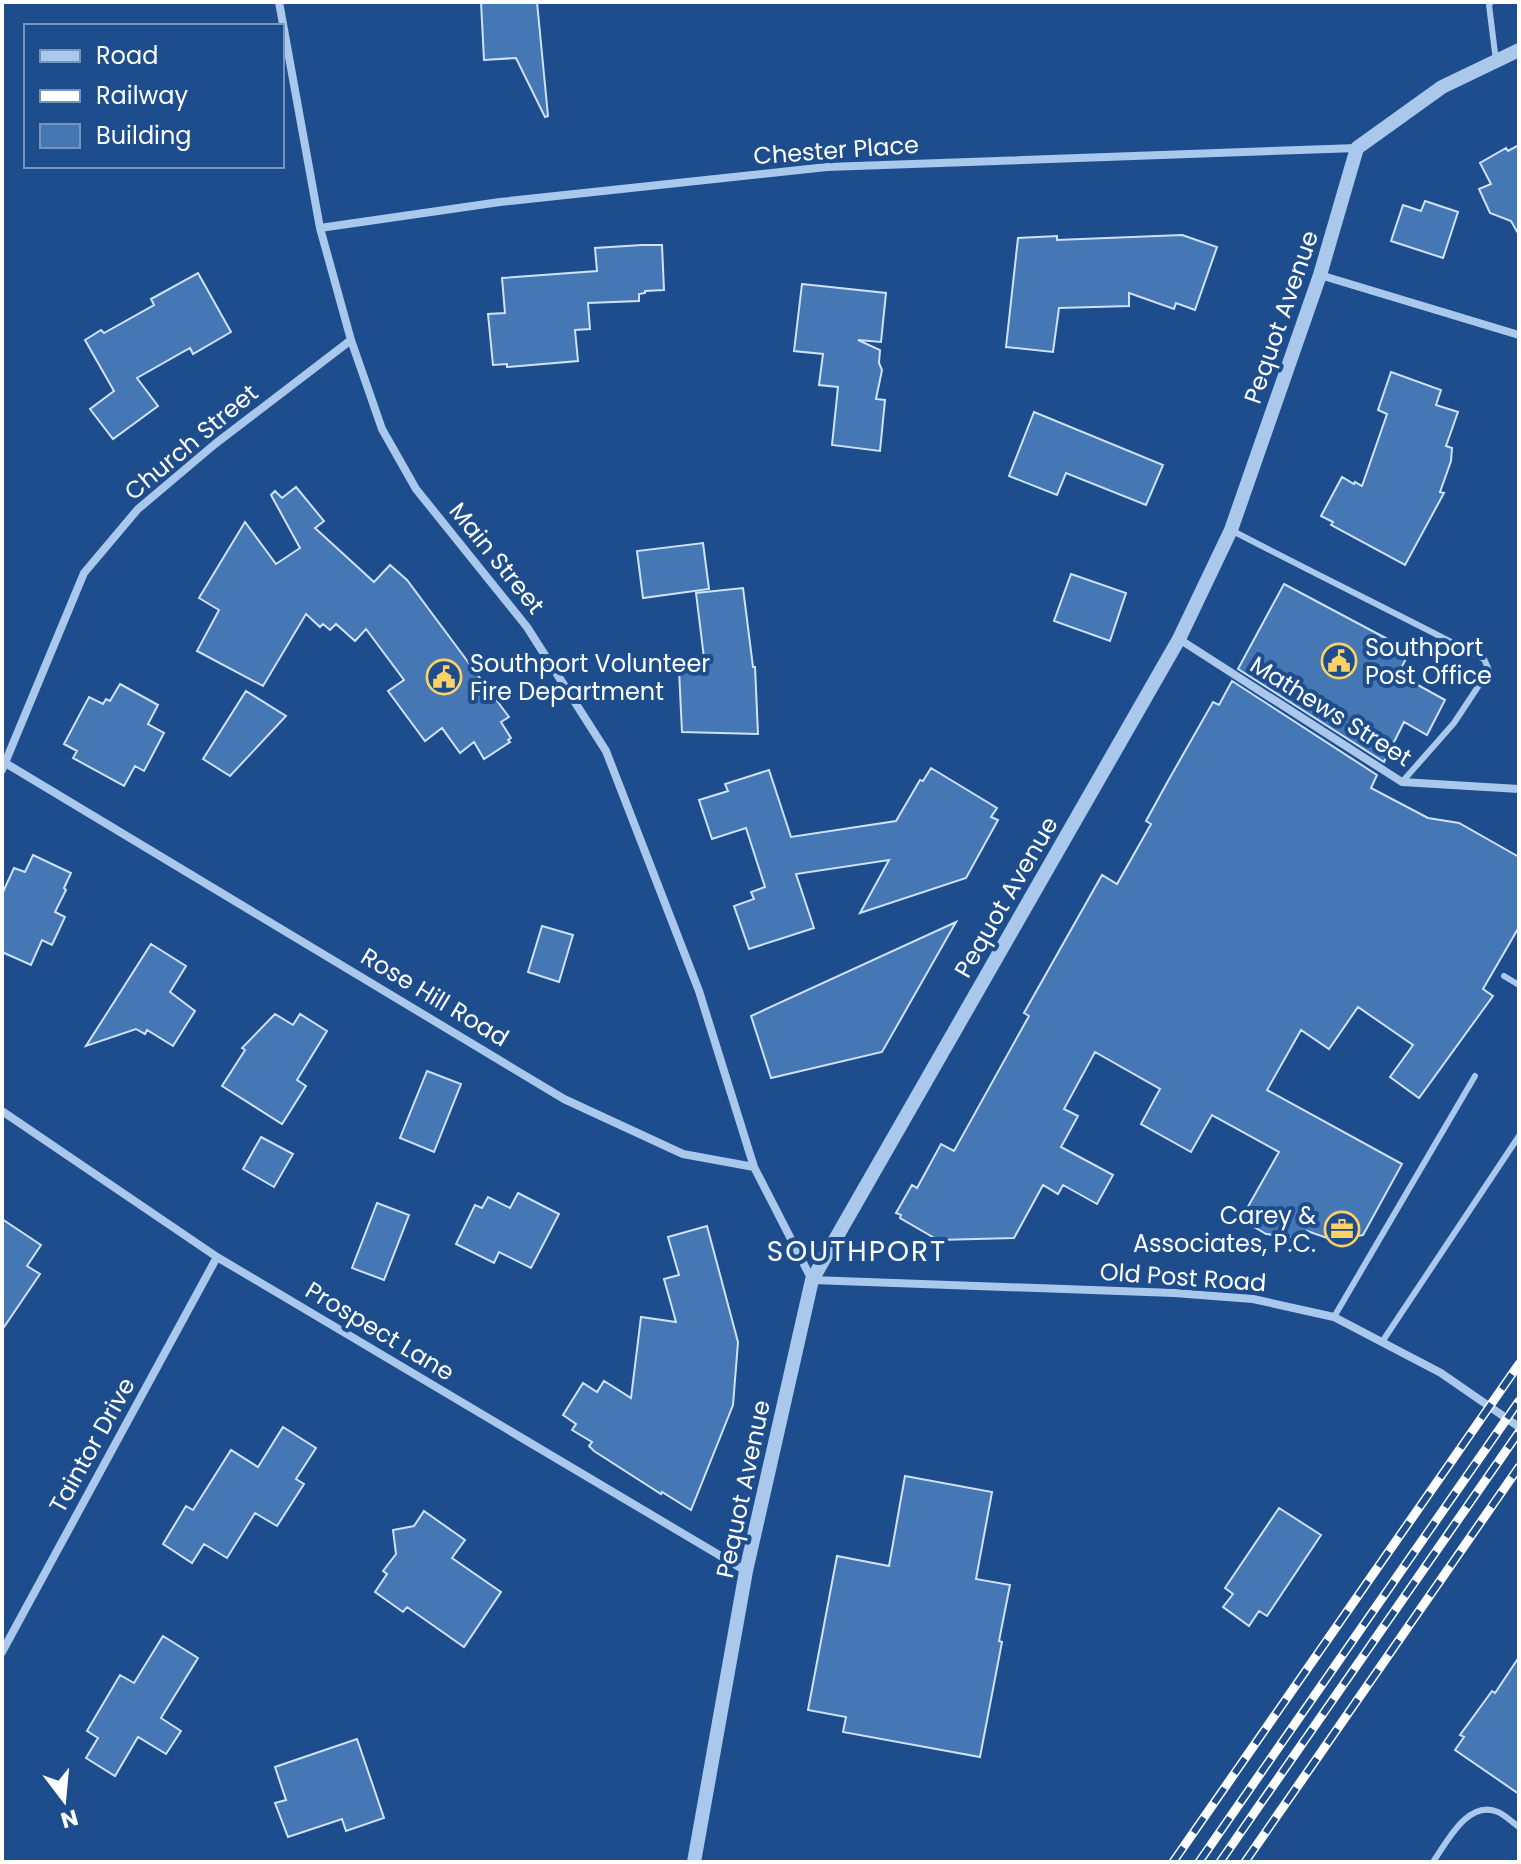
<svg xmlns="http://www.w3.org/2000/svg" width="1521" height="1864" font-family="Poppins,sans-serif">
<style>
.building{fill:#4577b4;stroke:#cfe2f9;stroke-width:2}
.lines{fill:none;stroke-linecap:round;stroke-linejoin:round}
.service{stroke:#a9c8ec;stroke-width:6}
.minor{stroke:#a9c8ec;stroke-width:8}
.tertiary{stroke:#a9c8ec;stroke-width:14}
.rail-casing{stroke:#fff;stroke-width:9}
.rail{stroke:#1d4d8c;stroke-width:6;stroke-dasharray:18;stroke-linecap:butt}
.labels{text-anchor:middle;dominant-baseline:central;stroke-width:8;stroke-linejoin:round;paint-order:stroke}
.street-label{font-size:24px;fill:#fff;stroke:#1d4d8c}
.poi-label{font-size:24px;fill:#fff;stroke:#1d4d8c;text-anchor:start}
.quarter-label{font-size:28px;letter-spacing:2px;fill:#fff;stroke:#1d4d8c}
</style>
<rect width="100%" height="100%" fill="#1d4d8c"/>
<path class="building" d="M 481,2 L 537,2 L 548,116 L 545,117 L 516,58 L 484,60 Z
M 1519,145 L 1519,235 L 1511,221 L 1490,213 L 1479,189 L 1491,184 L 1480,163 L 1506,148 L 1508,151 Z
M 1425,201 L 1458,212 L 1443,258 L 1391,241 L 1403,205 L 1421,211 Z
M 1182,235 L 1217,247 L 1195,310 L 1176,303 L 1174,309 L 1129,293 L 1129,306 L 1059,308 L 1053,352 L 1006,347 L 1018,238 L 1057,236 L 1057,240 Z
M 642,245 L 662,245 L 664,290 L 645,291 L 645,293 L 639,294 L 639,301 L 588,303 L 590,329 L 575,330 L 578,361 L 507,367 L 507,364 L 493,365 L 488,314 L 505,313 L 502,278 L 597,271 L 595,248 Z
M 198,273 L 231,332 L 193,354 L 190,348 L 137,378 L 158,406 L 113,439 L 90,409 L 114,391 L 85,340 L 101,330 L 104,333 L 154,305 L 151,299 Z
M 802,284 L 886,293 L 881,342 L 858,340 L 880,350 L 879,363 L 882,370 L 876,399 L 885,400 L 880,451 L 832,445 L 838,387 L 819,385 L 823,354 L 794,351 Z
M 1391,372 L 1441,390 L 1436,405 L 1458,412 L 1446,446 L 1452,448 L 1451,461 L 1440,492 L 1444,493 L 1405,565 L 1331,525 L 1333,522 L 1321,516 L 1342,477 L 1354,484 L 1355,482 L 1362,486 L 1387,414 L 1378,410 Z
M 1034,412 L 1163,465 L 1146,505 L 1066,473 L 1057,495 L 1009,476 Z
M 296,487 L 324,521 L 315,528 L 374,582 L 390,565 L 407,580 L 509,717 L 501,722 L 511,738 L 508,740 L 510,742 L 484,759 L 474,742 L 460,753 L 442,728 L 425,741 L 388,691 L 404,680 L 366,629 L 355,641 L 336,624 L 330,630 L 323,624 L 320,627 L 306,614 L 263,686 L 197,651 L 219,610 L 199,598 L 245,522 L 276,564 L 300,548 L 271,495 L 275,491 L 282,498 Z
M 703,543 L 709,589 L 643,598 L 637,551 Z
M 1071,574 L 1126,593 L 1110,641 L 1054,621 Z
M 1284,584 L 1410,651 L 1398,674 L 1445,700 L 1427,735 L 1404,722 L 1384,762 L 1238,669 Z
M 743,588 L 753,667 L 755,667 L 758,734 L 682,732 L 679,670 L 683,670 L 682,659 L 704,658 L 696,593 Z
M 1232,681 L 1377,775 L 1371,788 L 1428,818 L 1459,823 L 1519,857 L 1519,927 L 1483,989 L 1493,996 L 1419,1098 L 1390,1077 L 1413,1045 L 1358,1007 L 1329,1049 L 1301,1030 L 1267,1090 L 1402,1164 L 1363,1235 L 1333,1240 L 1307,1231 L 1302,1239 L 1266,1234 L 1241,1219 L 1279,1152 L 1212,1115 L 1191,1152 L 1141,1124 L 1160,1089 L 1095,1052 L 1064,1109 L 1078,1116 L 1061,1147 L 1113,1175 L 1097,1204 L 1063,1185 L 1058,1194 L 1043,1185 L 1014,1238 L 938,1240 L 900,1218 L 901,1215 L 896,1213 L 912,1185 L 917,1188 L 941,1144 L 954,1151 L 1029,1016 L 1024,1013 L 1102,875 L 1117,884 L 1151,824 L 1146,821 L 1168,781 L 1213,702 L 1219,705 Z
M 120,684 L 158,705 L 148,724 L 164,733 L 144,771 L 135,766 L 124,786 L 73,758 L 77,751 L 64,744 L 89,697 L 103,704 L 106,699 L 110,701 Z
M 246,691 L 286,716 L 230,776 L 203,759 Z
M 931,768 L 997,808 L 991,817 L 998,820 L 966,878 L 860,913 L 889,860 L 796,874 L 814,928 L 749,949 L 734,906 L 754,899 L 751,892 L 765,887 L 746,828 L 712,839 L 699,800 L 728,791 L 725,784 L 769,770 L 791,837 L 896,821 L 920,780 L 923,781 Z
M 33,855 L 71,873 L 64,888 L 66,890 L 55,912 L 65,917 L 52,945 L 42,940 L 31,965 L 2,952 L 2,894 L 14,868 L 25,872 Z
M 956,922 L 882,1052 L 771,1078 L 751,1016 Z
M 542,926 L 573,935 L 559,982 L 528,972 Z
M 151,944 L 186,966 L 170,992 L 195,1011 L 173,1046 L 147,1030 L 145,1034 L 136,1029 L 86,1046 Z
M 275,1014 L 293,1025 L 300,1014 L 327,1031 L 297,1080 L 306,1086 L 282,1124 L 222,1086 L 245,1050 L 242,1048 Z
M 427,1071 L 461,1084 L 434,1152 L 400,1138 Z
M 261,1137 L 293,1154 L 274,1187 L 243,1169 Z
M 518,1193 L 559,1214 L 531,1268 L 499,1252 L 494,1263 L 456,1244 L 475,1205 L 482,1208 L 488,1197 L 510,1208 Z
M 377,1203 L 409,1215 L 384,1280 L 352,1268 Z
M 2,1219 L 41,1245 L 27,1266 L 40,1274 L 2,1330 Z
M 707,1226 L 738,1342 L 733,1405 L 691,1510 L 662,1492 L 661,1494 L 594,1451 L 589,1446 L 592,1442 L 572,1430 L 576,1424 L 563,1415 L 583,1383 L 597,1392 L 604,1381 L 631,1398 L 641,1317 L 676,1322 L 664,1279 L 679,1275 L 668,1237 Z
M 283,1427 L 316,1448 L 296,1479 L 304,1484 L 277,1526 L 255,1513 L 227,1558 L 204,1544 L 192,1563 L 163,1544 L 186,1506 L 193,1510 L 231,1450 L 258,1467 Z
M 905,1476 L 992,1492 L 976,1579 L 1010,1585 L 999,1641 L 1002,1642 L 980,1757 L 843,1732 L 846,1717 L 808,1710 L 837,1556 L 889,1566 Z
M 1279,1508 L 1321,1535 L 1267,1616 L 1259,1611 L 1249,1626 L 1223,1607 L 1233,1594 L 1225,1588 Z
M 424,1511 L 465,1540 L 452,1558 L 501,1592 L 464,1647 L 407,1607 L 403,1612 L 375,1592 L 387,1574 L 383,1571 L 396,1554 L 393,1530 L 414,1526 Z
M 163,1636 L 198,1658 L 161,1718 L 181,1731 L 166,1754 L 138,1737 L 115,1776 L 86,1758 L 98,1738 L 87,1731 L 120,1675 L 134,1683 Z
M 1519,1657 L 1519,1794 L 1455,1750 L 1464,1737 L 1460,1735 L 1492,1691 L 1495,1693 Z
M 357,1739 L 384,1818 L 346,1831 L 342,1819 L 288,1837 L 275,1803 L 286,1800 L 275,1767 Z"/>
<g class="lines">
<path class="service" d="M 1491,2 L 1489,5 L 1496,61
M 1231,530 C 1315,574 1400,615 1484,659 L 1489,670 L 1454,723 L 1402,782
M 1504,976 L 1519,985
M 1334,1317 L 1475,1076
M 1382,1342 L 1519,1136
M 1433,1862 C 1447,1842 1468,1799 1498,1812 C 1505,1815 1512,1822 1519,1827"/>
<path class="minor" d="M 279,2 L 320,228 L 351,340 L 382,429 L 416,489 L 527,627 L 606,751 L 699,991 L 754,1167
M 320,228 L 500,202 L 827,167 L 1357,148
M 1320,275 L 1519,335
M 1179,639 L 1402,782 L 1519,789
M 2,761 L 564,1099 L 683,1154 L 754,1167 L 812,1280 L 1174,1293 L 1253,1299 L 1334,1317 L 1441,1373 L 1519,1427
M 2,770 L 84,573 L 138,509 L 215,444 L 351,340
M 2,1111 L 217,1257 L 746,1571
M 2,1652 L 217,1257"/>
<path class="tertiary" d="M 694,1862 L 746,1571 L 812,1280 L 1179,639 L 1231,530 L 1320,275 L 1357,148 L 1442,87 L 1519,50"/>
<g class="rail-casing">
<path id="rail" d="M 1173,1862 L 1519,1364
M 1199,1862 L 1519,1401
M 1220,1862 L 1519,1432
M 1245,1862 L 1519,1467"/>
</g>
<use href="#rail" class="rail"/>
</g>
<defs>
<g id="civic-ring" transform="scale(1.8)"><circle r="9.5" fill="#1d4d8c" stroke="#fcd168" stroke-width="1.5"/><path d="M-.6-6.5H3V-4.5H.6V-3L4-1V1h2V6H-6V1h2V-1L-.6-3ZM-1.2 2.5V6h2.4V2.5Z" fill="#fcd168"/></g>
<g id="office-ring" transform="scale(1.8)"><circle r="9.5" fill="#1d4d8c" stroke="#fcd168" stroke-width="1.5"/><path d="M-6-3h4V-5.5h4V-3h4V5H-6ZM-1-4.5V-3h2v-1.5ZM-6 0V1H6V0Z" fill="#fcd168"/></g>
</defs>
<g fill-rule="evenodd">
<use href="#civic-ring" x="1339" y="661"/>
<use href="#civic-ring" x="444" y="677"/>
<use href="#office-ring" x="1342" y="1229"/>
</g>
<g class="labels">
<g class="street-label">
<text transform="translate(836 150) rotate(-4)">Chester Place</text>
<text transform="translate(1281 317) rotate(-71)">Pequot Avenue</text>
<text transform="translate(191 442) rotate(-40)">Church Street</text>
<text transform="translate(497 558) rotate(51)">Main Street</text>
<text transform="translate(1331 711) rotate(32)">Mathews Street</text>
<text transform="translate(1006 897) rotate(-60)">Pequot Avenue</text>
<text transform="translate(435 997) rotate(31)">Rose Hill Road</text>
<text transform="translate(1183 1277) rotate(4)">Old Post Road</text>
<text transform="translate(380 1331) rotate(31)">Prospect Lane</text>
<text transform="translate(92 1445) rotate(-61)">Taintor Drive</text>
<text transform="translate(743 1489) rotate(-78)">Pequot Avenue</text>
</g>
<g class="poi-label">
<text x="1365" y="647">Southport<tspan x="1365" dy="28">Post Office</tspan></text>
<text x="470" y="663">Southport Volunteer<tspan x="470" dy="28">Fire Department</tspan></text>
<text x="1316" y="1215" text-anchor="end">Carey &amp;<tspan x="1316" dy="28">Associates, P.C.</tspan></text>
</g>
<g class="quarter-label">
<text x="857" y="1251">SOUTHPORT</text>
</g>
</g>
<rect width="1521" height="1864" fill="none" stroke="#ffffff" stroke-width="8"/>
<rect x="24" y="24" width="260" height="144" fill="#1d4d8c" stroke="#7794ba" stroke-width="2"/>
<rect x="40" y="50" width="40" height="12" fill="#a9c8ec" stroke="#7794ba" stroke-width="2"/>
<text x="96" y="64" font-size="24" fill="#ffffff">Road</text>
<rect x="40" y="90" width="40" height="12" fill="#ffffff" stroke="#7794ba" stroke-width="2"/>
<text x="96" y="104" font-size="24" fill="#ffffff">Railway</text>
<rect x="40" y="124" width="40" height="24" fill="#4577b4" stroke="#7794ba" stroke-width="2"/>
<text x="96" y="144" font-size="24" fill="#ffffff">Building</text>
<g transform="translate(64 1800) rotate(164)" stroke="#1d4d8c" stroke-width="6" paint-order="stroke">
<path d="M0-6L14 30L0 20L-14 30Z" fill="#ffffff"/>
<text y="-12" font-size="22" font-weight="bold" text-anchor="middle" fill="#ffffff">N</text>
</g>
</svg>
